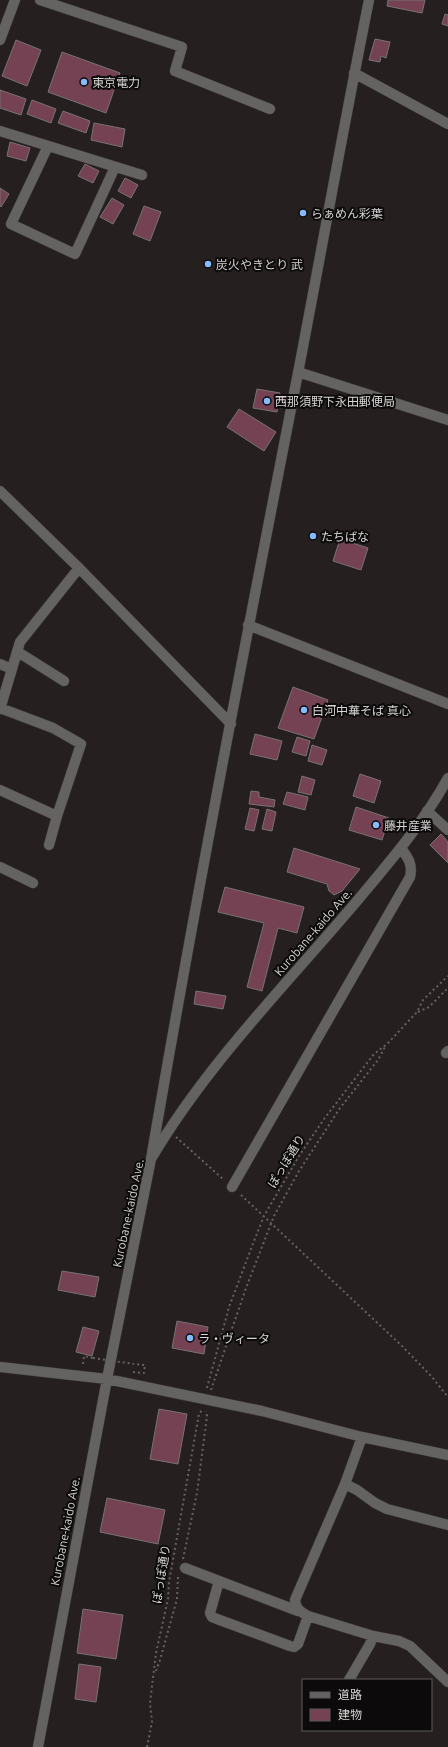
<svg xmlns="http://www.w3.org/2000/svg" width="448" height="1747" font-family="Ubuntu,'Noto Sans JP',sans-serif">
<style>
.building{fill:#744253;stroke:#787274}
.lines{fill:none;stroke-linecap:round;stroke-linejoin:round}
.minor-casing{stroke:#413d3c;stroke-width:11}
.path{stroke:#666261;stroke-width:2;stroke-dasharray:2 3;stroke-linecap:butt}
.minor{stroke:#656362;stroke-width:10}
.path-bridge{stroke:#666261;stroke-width:2;stroke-dasharray:2 3;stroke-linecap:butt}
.poi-dot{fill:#86bbfb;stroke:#0c0a0a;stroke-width:1.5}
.labels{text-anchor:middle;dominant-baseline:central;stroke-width:4;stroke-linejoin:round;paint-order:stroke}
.poi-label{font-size:12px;fill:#d7d4d3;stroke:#0c0a0a;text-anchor:start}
.street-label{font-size:12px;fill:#d7d4d3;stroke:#0c0a0a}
</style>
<rect width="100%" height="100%" fill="#25201f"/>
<path class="building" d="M 388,0 L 425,0 L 422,13 L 387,6 Z
M 445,14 L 448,15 L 448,26 L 442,24 Z
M 375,39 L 390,42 L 386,58 L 381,56 L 380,62 L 369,60 Z
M 16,40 L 41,50 L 27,86 L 2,76 Z
M 62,52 L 120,73 L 106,113 L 48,92 Z
M 0,90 L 26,99 L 21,115 L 0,108 Z
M 32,100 L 56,109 L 51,123 L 27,114 Z
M 63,111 L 90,121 L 86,133 L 58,123 Z
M 94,123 L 125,129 L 122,147 L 91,140 Z
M 10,142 L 30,148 L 26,161 L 7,156 Z
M 85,164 L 99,171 L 93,183 L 78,176 Z
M 125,178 L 138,185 L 131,198 L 118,191 Z
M 0,188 L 9,194 L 1,207 L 0,206 Z
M 112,198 L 124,205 L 113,224 L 100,217 Z
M 144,206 L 161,212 L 150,241 L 133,234 Z
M 257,389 L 280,393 L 277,412 L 253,408 Z
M 239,409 L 276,432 L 264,451 L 227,427 Z
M 340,539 L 368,548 L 361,570 L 333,561 Z
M 293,687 L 328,700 L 314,739 L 278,728 Z
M 255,734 L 282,741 L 277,760 L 250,754 Z
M 297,737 L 310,741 L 306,756 L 292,752 Z
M 312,745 L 327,750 L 322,765 L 308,761 Z
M 360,774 L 381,781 L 374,803 L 353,796 Z
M 302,776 L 315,780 L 311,795 L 298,792 Z
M 251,791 L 259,792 L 259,797 L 275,800 L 274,807 L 249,804 Z
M 287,792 L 308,797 L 305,810 L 283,804 Z
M 356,807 L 389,818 L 382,840 L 349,830 Z
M 250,808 L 259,810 L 254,831 L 245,829 Z
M 267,809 L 276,812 L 272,831 L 262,829 Z
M 441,834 L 448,842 L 448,863 L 430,845 Z
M 294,848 L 360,869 L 342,891 L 334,895 L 329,891 L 327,884 L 287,872 Z
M 225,887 L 304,907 L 297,933 L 278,928 L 262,991 L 247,987 L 264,923 L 218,912 Z
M 196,991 L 226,996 L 223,1009 L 194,1004 Z
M 62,1271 L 99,1277 L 95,1297 L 58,1290 Z
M 177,1321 L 208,1327 L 204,1354 L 172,1348 Z
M 83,1327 L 99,1331 L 92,1356 L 76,1352 Z
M 159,1409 L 187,1414 L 178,1464 L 150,1459 Z
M 107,1498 L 165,1510 L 158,1544 L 100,1532 Z
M 83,1609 L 123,1615 L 116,1659 L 77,1653 Z
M 79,1664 L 101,1667 L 96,1702 L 75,1699 Z"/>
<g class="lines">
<g class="minor-casing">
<path id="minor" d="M 40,0 L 182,47 L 175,71 L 270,109
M 0,40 L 15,0
M 354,73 L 448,124
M 0,131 L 142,175
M 48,146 L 11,224 L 75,254 L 115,167
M 298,372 L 448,420
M 0,491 L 79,568 L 231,724
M 248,625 L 448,704
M 18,652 L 64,681
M 0,664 L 12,669
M 0,708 L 53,728 L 81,744 L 57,816 L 49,845
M 0,709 L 20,642 L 79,568
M 0,790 L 57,816
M 427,811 L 448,830
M 0,867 L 33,883
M 446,1053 L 448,1051
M 151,1159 C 196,896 247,634 298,373 C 322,248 344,124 369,0
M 232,1187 L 410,877 C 413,864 408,858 401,848
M 0,1367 L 107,1379 L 262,1411 L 362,1437 L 448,1455
M 362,1437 L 345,1484 L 295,1600 C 296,1610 301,1612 308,1616 L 373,1636 L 399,1641 L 410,1646 L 448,1682
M 345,1484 L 357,1490 L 375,1503 L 387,1509 L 448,1525
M 185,1568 L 298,1611
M 219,1581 L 210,1613 L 212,1617 L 217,1619 L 290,1646 L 294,1647 L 298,1644 L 308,1616
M 349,1680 L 370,1644 L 373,1636
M 38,1747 L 107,1379 L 151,1159 C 208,1062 290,981 362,895 C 393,858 425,820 448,778"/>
</g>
<path class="path" d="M 418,1012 L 429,1007 L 448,988
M 176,1137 L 224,1180
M 241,1195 L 402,1346 L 432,1377 L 448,1397
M 83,1364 L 84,1356 L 93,1358
M 133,1372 L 144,1373 L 145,1365 L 134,1364
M 207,1388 L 229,1307 L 254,1241 L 264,1216 L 299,1156 L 324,1119 L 374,1054 L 387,1044 L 417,1012 L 423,1000 L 448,976
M 211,1390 L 246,1288 L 274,1216 L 299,1171 L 340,1108 L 378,1060 L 386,1045
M 183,1559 L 197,1493 L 207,1416 L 206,1411
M 156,1671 L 160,1660 L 177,1599 L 178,1576
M 147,1747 L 152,1722 L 150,1703 L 156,1653 L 168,1599 L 169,1582 L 199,1414 L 202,1410"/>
<use href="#minor" class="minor"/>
<path class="path-bridge" d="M 93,1358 L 134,1364"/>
</g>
<g class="poi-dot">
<circle cx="84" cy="82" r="4"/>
<circle cx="303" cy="213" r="4"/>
<circle cx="208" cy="264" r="4"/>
<circle cx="267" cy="401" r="4"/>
<circle cx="313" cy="536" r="4"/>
<circle cx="304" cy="710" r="4"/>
<circle cx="376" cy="825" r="4"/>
<circle cx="190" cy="1338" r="4"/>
</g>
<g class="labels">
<g class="poi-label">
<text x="92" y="82">東京電力</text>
<text x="311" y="213">らぁめん彩葉</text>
<text x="216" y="264">炭火やきとり 武</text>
<text x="275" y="401">西那須野下永田郵便局</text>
<text x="321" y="536">たちばな</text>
<text x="312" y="710">白河中華そば 真心</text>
<text x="384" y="825">藤井産業</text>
<text x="198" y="1338">ラ・ヴィータ</text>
</g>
<g class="street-label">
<text transform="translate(313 932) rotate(-49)">Kurobane-kaido Ave.</text>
<text transform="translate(286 1161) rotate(-59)">ぽっぽ通り</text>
<text transform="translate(128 1213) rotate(-78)">Kurobane-kaido Ave.</text>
<text transform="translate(65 1531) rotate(-79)">Kurobane-kaido Ave.</text>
<text transform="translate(161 1574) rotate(-81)">ぽっぽ通り</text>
</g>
</g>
<rect x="302" y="1679" width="130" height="52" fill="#0c0a0a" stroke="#5d5b5a"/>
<rect x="310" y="1692" width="20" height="6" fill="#656362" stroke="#5d5b5a"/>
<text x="338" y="1699" font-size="12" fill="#d7d4d3">道路</text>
<rect x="310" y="1709" width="20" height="12" fill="#744253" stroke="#5d5b5a"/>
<text x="338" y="1719" font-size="12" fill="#d7d4d3">建物</text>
</svg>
